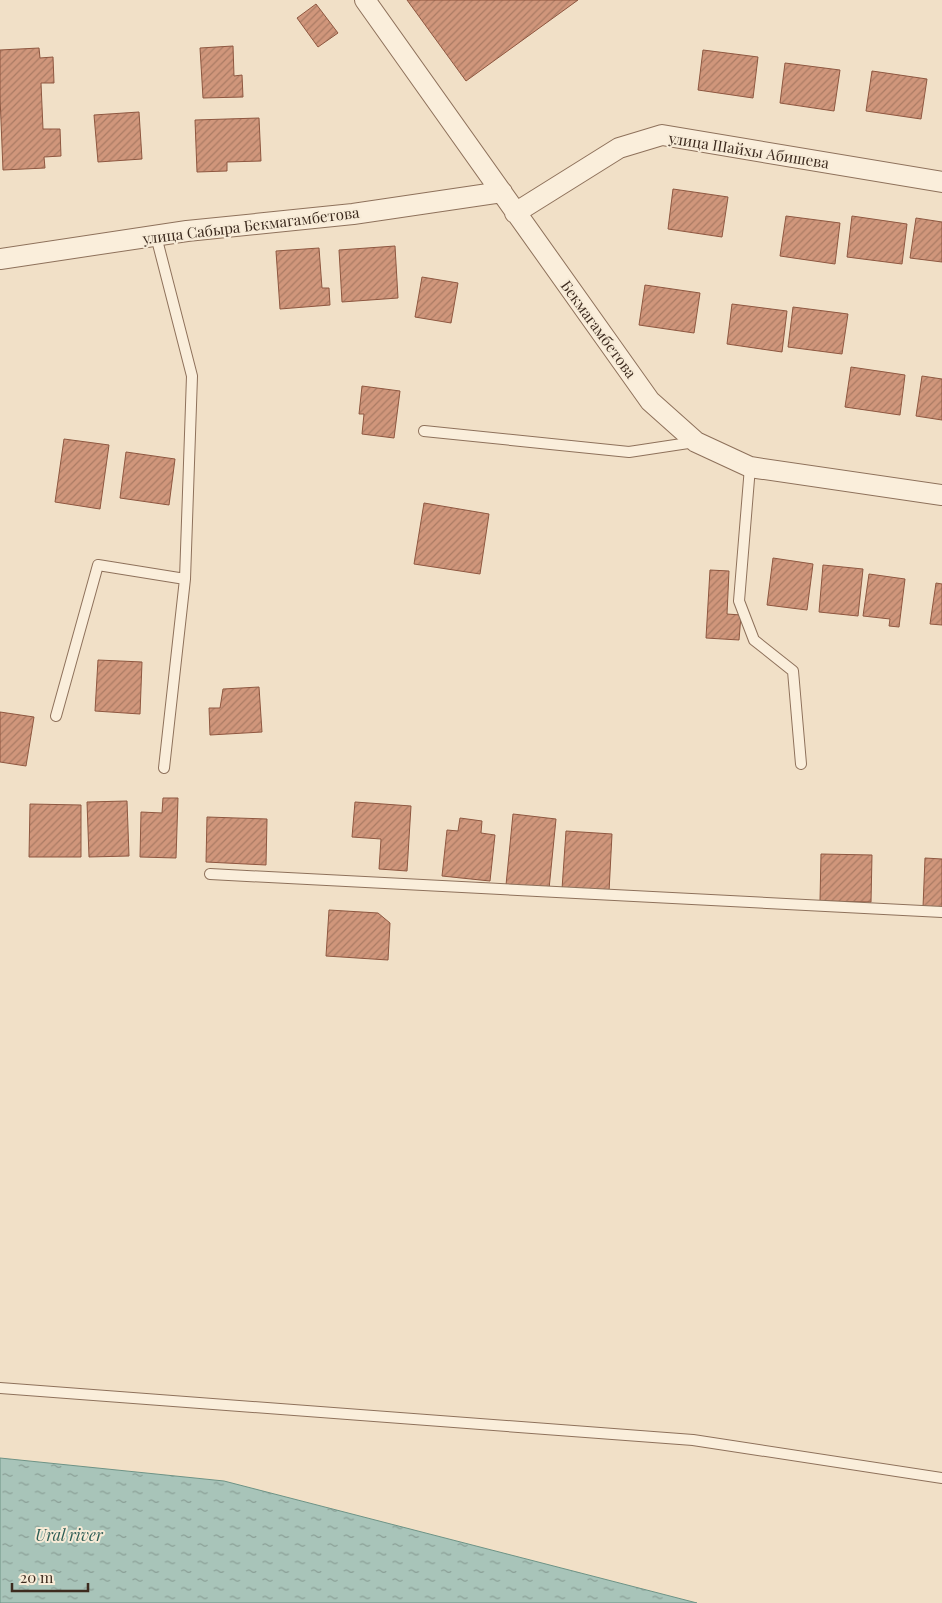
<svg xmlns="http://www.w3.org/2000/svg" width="942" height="1603" font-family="'Playfair Display',serif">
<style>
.water{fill:url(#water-ripples);stroke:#6e9386}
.building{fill:url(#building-hatch);stroke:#8e5740}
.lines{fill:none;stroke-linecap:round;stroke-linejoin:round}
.service-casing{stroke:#8e715b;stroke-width:12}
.minor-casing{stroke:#8e715b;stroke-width:22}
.service{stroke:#faeedb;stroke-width:10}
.minor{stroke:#faeedb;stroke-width:20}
.labels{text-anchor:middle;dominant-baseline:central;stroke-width:4;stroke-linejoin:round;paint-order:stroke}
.street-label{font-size:15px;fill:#3d2b1f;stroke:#f7ebd7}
.water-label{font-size:16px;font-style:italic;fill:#2e5e56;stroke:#f7ebd7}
</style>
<defs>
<pattern id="water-ripples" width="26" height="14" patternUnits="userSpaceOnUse" patternTransform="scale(1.25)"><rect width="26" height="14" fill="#a8c4b9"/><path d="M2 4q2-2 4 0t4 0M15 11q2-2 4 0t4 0" fill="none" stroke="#8a9f96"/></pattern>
<pattern id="building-hatch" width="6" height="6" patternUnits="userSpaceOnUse" patternTransform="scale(1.25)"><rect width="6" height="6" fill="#d0967b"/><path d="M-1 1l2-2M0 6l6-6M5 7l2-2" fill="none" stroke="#aa7b64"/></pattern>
</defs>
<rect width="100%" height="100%" fill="#f1e0c7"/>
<path class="water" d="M 0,1458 L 224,1481 L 697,1603 L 0,1603 Z"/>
<path class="building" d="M 407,0 L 578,0 L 466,81 Z
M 316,4 L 338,33 L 318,47 L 297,18 Z
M 233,46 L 234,76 L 242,75 L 243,97 L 203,98 L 200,48 Z
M 39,48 L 40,58 L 53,57 L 54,83 L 41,83 L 43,129 L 60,129 L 61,156 L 44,157 L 45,168 L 3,170 L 0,97 L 0,50 Z
M 703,50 L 758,57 L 753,98 L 698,90 Z
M 785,63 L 840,70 L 834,111 L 780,103 Z
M 872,71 L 927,79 L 921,119 L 866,111 Z
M 139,112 L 142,159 L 98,162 L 94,115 Z
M 259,118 L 261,161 L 227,162 L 227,171 L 197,172 L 195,120 Z
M 673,189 L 728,197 L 722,237 L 668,229 Z
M 786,216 L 840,223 L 835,264 L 780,256 Z
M 852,216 L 907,224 L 902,264 L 847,257 Z
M 916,218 L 942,222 L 942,262 L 910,258 Z
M 395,246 L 398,298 L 342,302 L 339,250 Z
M 319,248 L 322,288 L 329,288 L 330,305 L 280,309 L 276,251 Z
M 422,277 L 458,283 L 451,323 L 415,317 Z
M 645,285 L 700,293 L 694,333 L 639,325 Z
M 732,304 L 787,311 L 782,352 L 727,344 Z
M 793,307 L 848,314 L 842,354 L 788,347 Z
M 851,367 L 905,375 L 900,415 L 845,407 Z
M 922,376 L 942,379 L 942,420 L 916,416 Z
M 362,386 L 400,391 L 394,438 L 362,434 L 364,414 L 359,414 Z
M 64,439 L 109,445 L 100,509 L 55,502 Z
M 126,452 L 175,459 L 169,505 L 120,498 Z
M 424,503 L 489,514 L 480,574 L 414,564 Z
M 773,558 L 813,564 L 807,610 L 767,605 Z
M 823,565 L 863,569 L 858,616 L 819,612 Z
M 710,570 L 729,571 L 727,614 L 741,615 L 739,640 L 706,638 Z
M 869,574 L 905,579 L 899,627 L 889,626 L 890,619 L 863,616 Z
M 936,583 L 942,584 L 942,625 L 930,624 Z
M 98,660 L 142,662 L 140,714 L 95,711 Z
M 259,687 L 262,732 L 210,735 L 209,708 L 220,708 L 223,689 Z
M 0,712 L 34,717 L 26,766 L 0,762 Z
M 163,798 L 178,798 L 176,858 L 140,857 L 141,812 L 162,813 Z
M 127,801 L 129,856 L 89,857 L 87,802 Z
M 355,802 L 411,806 L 407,871 L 379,869 L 381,839 L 352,837 Z
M 30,804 L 81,805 L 81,857 L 29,857 Z
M 513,814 L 556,819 L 549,889 L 506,885 Z
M 207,817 L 267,819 L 266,865 L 206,862 Z
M 460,818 L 482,821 L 481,833 L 495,835 L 490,881 L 442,876 L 447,830 L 458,831 Z
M 566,831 L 612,834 L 609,892 L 562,889 Z
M 821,854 L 872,855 L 871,902 L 820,901 Z
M 925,858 L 942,859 L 942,908 L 923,907 Z
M 329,910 L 378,913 L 390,923 L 388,960 L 326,956 Z"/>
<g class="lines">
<g class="service-casing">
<path id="service" d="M 424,431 L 629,452 L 695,442
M 750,467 L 739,601 L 754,640 L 793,671 L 801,764
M 56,716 L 98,565 L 185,579 L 192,376 L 156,236
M 164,768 L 185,579
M 210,874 L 942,912
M 0,1388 L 693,1440 L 942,1478"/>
</g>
<g class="minor-casing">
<path id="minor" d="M 365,0 L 650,401 L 696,442 L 750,467 L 942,495
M 515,213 L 619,148 L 662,135 L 942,182
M 0,259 L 187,231 L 353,214 L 502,192"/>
</g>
<use href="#service" class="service"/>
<use href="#minor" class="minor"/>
</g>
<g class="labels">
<g class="street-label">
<text transform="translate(749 150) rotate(9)">улица Шайхы Абишева</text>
<text transform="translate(251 225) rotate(-7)">улица Сабыра Бекмагамбетова</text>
<text transform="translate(599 329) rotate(54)">Бекмагамбетова</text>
</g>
<g class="water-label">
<text x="69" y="1534">Ural river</text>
</g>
</g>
<path d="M12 1583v8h76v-8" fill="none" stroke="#3d2b1f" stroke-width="2.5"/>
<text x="20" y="1583" font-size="15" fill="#3d2b1f" stroke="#f7ebd7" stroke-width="4" paint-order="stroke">20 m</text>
</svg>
